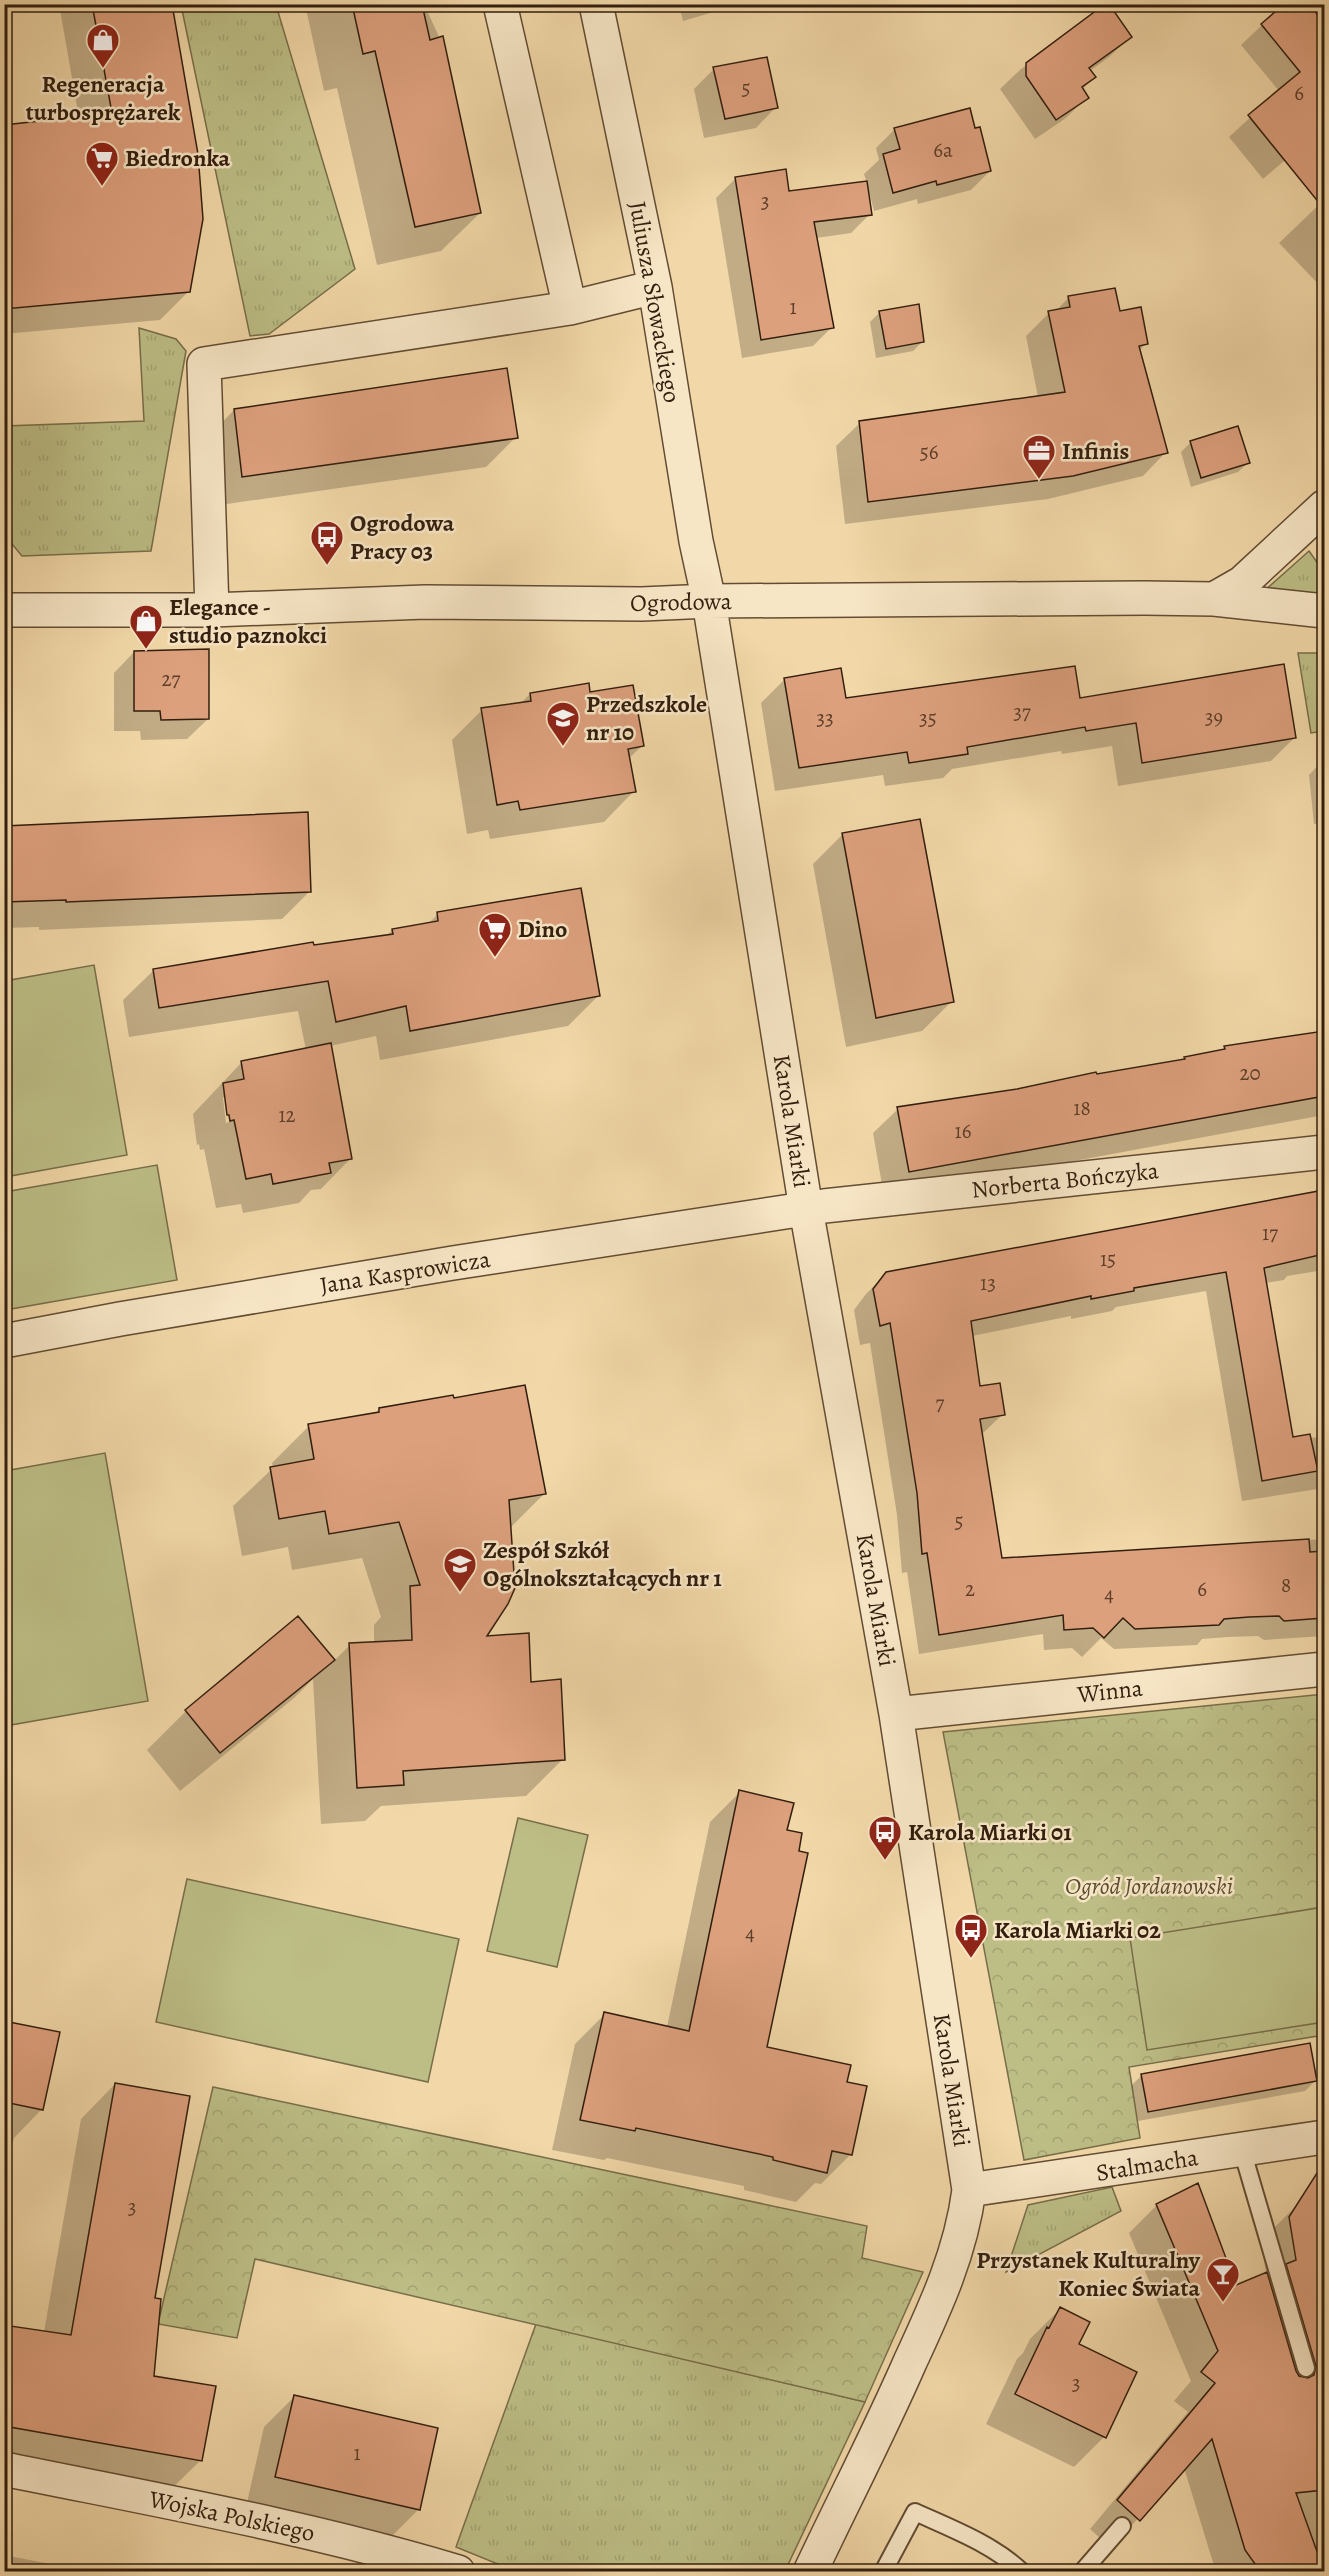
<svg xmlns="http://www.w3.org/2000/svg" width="1329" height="2576" font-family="Alegreya,serif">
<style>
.grass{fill:url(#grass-tufts);stroke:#786e4a;stroke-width:1.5}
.park{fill:url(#park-crowns);stroke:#786e4a;stroke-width:1.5}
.pitch{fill:#bdbe86;stroke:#786e4a;stroke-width:1.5}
.shadow{fill:#0003;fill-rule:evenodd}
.building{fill:#dda07d;stroke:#321e0e;stroke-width:1.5}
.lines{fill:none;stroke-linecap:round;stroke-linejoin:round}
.lane-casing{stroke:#624c34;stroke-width:20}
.street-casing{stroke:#624c34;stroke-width:36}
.lane{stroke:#f7e6c6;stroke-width:16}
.street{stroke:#f7e6c6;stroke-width:33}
.labels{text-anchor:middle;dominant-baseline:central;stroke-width:5;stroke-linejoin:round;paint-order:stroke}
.number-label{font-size:21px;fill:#5d3e2a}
.poi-label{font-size:24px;font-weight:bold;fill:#321e0e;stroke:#f7e6c6;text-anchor:start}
.street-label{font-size:24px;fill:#321e0e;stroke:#f7e6c6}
.park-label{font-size:24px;font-style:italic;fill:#5c4e32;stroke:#f7e6c6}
</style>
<defs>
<pattern id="grass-tufts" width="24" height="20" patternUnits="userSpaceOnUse" patternTransform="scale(1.5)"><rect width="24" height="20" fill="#bdbe86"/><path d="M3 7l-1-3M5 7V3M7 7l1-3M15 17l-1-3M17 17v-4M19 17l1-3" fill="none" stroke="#a3a372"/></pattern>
<pattern id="park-crowns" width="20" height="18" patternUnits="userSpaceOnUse" patternTransform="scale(1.5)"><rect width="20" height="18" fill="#bdbe86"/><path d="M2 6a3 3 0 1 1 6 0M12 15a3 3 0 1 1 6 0" fill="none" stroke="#a3a372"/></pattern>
</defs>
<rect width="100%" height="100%" fill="#f2d8a8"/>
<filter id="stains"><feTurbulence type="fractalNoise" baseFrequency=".00333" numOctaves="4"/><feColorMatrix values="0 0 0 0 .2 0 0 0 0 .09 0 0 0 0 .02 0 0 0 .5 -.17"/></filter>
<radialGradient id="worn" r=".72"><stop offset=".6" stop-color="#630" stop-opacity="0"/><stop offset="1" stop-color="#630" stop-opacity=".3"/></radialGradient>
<path class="grass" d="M 181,5 L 276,5 L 355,269 L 269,334 L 250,336 Z
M 139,328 L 176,339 L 186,351 L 151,551 L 22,556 L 12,544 L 5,474 L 5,426 L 144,421 Z
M 1309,551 L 1324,572 L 1324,594 L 1263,592 Z
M 1298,653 L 1324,653 L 1324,731 L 1311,733 Z
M 1112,2187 L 1121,2211 L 1006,2272 L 1028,2205 Z
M 536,2324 L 865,2402 L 785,2571 L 515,2571 L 456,2547 Z"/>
<path class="park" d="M 1324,1694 L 1324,2035 L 1129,2067 L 1140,2138 L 1024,2160 L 943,1732 Z
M 213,2087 L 867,2226 L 862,2258 L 923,2272 L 865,2402 L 255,2259 L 237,2338 L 158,2324 Z"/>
<path class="pitch" d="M 94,965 L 127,1155 L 5,1177 L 5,981 Z
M 157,1165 L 177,1280 L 5,1310 L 5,1192 Z
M 105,1453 L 148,1701 L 5,1726 L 5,1471 Z
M 518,1818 L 588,1835 L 557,1967 L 487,1951 Z
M 187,1879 L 459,1939 L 428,2082 L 156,2022 Z
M 1324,1907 L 1324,2022 L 1147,2050 L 1130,1938 Z"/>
<path class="shadow" d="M 59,4 L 170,4 L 188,292 L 160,320 L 4,334 L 4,127 L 79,118 Z
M 305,4 L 424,4 L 445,50 L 451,81 L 453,80 L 480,213 L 441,251 L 377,265 L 337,88 L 324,91 Z
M 679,4 L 741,4 L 683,21 Z
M 1307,4 L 1324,25 L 1324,127 L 1263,179 L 1229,137 L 1279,91 L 1241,45 L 1262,25 Z
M 1107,5 L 1130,37 L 1109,57 L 1090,71 L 1094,77 L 1082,90 L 1087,97 L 1066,118 L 1035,139 L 1000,89 L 1021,69 Z
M 714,69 L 776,107 L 756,128 L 704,138 L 694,89 Z
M 895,129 L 990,171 L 971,190 L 918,204 L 917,199 L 874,211 L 869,192 L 867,192 L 870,214 L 851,233 L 816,238 L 832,327 L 813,346 L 742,358 L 716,198 L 735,179 L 788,193 L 867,183 L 864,174 L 879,160 L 876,148 Z
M 1324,200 L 1324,290 L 1279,243 Z
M 1069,297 L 1119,313 L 1146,343 L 1139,351 L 1166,452 L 1143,476 L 1048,499 L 845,524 L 836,446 L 860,423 L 1038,397 L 1026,336 L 1049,313 L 1055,312 Z
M 880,312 L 923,341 L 913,351 L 876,358 L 870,322 Z
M 234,410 L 516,437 L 486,467 L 213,506 L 204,441 Z
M 1191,442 L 1249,462 L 1238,472 L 1191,487 L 1181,452 Z
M 134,652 L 208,719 L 187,739 L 141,740 L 140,731 L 114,731 L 114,673 Z
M 4,659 L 11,659 L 10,740 L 4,746 Z
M 785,679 L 845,699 L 1079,700 L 1295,737 L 1271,761 L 1118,786 L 1112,746 L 1062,754 L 1061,751 L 952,769 L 943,778 L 885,786 L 883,775 L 775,791 L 761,703 Z
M 530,694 L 589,694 L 642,746 L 628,759 L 634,791 L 604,822 L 490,839 L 488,830 L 467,834 L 452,740 L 482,710 L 520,704 Z
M 1324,759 L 1324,823 L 1314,824 L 1309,775 Z
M 4,827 L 310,891 L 282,919 L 39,930 L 39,927 L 4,928 Z
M 843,834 L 952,1001 L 922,1031 L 846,1047 L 813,864 Z
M 438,914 L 598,996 L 568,1026 L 380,1060 L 376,1036 L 330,1046 L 351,1158 L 321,1189 L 311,1190 L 299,1203 L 243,1213 L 241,1204 L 216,1208 L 204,1149 L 200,1150 L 199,1144 L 197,1145 L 193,1114 L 242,1062 L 306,1050 L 298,1011 L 129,1037 L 123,1000 L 154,970 L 387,936 L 392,930 L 428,924 ZM 226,1095 L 229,1122 L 226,1123 L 223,1098 Z
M 1324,1032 L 1324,1115 L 884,1196 L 873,1133 L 898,1109 L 1182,1061 L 1185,1058 L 1221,1052 L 1225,1048 Z
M 1324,1192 L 1324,1270 L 1287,1276 L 1284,1280 L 1265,1283 L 1292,1439 L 1324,1437 L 1324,1488 L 1242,1501 L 1206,1291 L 1116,1307 L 1112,1311 L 1071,1319 L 1071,1316 L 972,1336 L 979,1387 L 1003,1414 L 981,1435 L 1001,1559 L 1324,1539 L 1324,1636 L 1264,1640 L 1258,1636 L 1228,1637 L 1202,1639 L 1197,1645 L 1114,1649 L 1101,1638 L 1082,1657 L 1072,1648 L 1044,1650 L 1043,1634 L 919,1654 L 907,1572 L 902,1573 L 897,1515 L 870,1343 L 860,1345 L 854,1310 L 866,1294 L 887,1273 Z
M 379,1409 L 544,1494 L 509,1529 L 484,1638 L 530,1683 L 563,1759 L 526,1796 L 381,1806 L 365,1821 L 321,1824 L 313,1679 L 294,1698 L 180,1791 L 147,1750 L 186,1711 L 298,1618 L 334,1661 L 350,1645 L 374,1644 L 374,1625 L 381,1617 L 362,1558 L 292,1570 L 288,1547 L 242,1556 L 233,1506 L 273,1468 L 272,1463 L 309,1426 L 375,1414 Z
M 740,1792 L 785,1831 L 765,2048 L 845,2083 L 851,2154 L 821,2184 L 815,2183 L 796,2202 L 744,2190 L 744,2186 L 607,2158 L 604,2160 L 552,2150 L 575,2044 L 605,2014 L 667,2027 L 710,1822 Z
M 4,2022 L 42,2109 L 14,2138 L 4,2176 Z
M 1142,2075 L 1315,2081 L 1305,2091 L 1138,2121 L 1132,2085 Z
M 115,2084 L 153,2299 L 152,2377 L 201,2460 L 166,2494 L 4,2465 L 4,2327 L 44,2332 L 81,2119 Z
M 1324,2197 L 1324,2572 L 1216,2572 L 1184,2468 L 1111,2548 L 1090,2529 L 1188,2412 L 1174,2401 L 1191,2381 L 1129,2233 L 1157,2205 L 1235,2287 L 1266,2274 L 1262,2246 L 1272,2230 L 1300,2202 Z
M 1060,2309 L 1077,2344 L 1104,2437 L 1074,2467 L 986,2424 L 1017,2359 L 1023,2353 L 1030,2339 Z
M 294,2397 L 419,2509 L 389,2539 L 246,2507 L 264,2427 Z
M 4,2555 L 92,2572 L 4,2572 Z"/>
<path class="building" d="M 92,4 L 172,4 L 198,154 L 203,219 L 190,292 L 4,309 L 4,125 L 112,113 Z
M 352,4 L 422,4 L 430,40 L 443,36 L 481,213 L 415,227 L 375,51 L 363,54 Z
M 1105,4 L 1109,4 L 1132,37 L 1089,68 L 1096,77 L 1082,87 L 1089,98 L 1056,120 L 1026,76 L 1026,63 Z
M 1284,4 L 1309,4 L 1324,23 L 1324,209 L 1248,115 L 1300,72 L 1261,24 Z
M 767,57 L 778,108 L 725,119 L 713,67 Z
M 970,108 L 975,128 L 980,127 L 991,171 L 937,185 L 936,181 L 893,193 L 883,154 L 900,149 L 894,128 Z
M 786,169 L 789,191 L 867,181 L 872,215 L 814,222 L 834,328 L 761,340 L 735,177 Z
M 1115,288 L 1120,311 L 1141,307 L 1148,344 L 1139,346 L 1168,453 L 1073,476 L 868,502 L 859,421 L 1065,392 L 1048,311 L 1070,307 L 1068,296 Z
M 919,304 L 924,342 L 886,349 L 879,311 Z
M 507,368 L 518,438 L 242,477 L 234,409 Z
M 1238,426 L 1250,463 L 1201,478 L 1190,441 Z
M 209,649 L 209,719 L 161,720 L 160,711 L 134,711 L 134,651 Z
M 1284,664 L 1296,738 L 1142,763 L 1136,723 L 1086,731 L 1085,727 L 967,747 L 968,754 L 909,763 L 907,752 L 799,768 L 784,678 L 841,668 L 846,698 L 1075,666 L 1080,698 Z
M 589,683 L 590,692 L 633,685 L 644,746 L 628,749 L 636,792 L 520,810 L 518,801 L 497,805 L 481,708 L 531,701 L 530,693 Z
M 308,812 L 311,892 L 66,902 L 66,900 L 4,902 L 4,826 Z
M 920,819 L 954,1002 L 876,1018 L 842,833 Z
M 581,888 L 600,996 L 410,1031 L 406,1006 L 336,1022 L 328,981 L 159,1008 L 153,969 L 313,942 L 314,945 L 393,934 L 392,929 L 438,921 L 437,912 Z
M 1324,1031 L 1324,1096 L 909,1172 L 897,1107 L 1017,1089 L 1096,1072 L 1097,1074 L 1185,1059 L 1184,1057 L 1225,1049 L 1224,1046 Z
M 331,1043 L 352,1159 L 329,1163 L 331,1173 L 273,1184 L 271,1174 L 246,1179 L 234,1120 L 230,1121 L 229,1115 L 227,1115 L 223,1083 L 244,1079 L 241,1061 Z
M 1324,1190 L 1324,1254 L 1264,1268 L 1293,1437 L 1310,1434 L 1318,1471 L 1262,1481 L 1226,1272 L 1134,1288 L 1134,1291 L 1091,1299 L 1091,1296 L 971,1321 L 980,1386 L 1000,1383 L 1005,1415 L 980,1419 L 1002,1558 L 1309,1539 L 1310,1552 L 1324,1551 L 1324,1618 L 1284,1621 L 1279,1616 L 1249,1617 L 1224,1619 L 1219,1625 L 1135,1629 L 1123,1618 L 1104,1638 L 1093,1628 L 1064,1630 L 1063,1615 L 939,1635 L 927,1553 L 922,1554 L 917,1493 L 890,1323 L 880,1326 L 873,1289 L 886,1272 Z
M 525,1385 L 546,1494 L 509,1500 L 515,1588 L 508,1604 L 487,1636 L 529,1633 L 531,1682 L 561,1679 L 565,1760 L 403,1771 L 404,1785 L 357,1788 L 349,1643 L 412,1640 L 410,1586 L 420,1585 L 399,1522 L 329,1534 L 325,1511 L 279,1519 L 270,1467 L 314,1459 L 308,1424 L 379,1412 L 379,1408 L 453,1395 L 454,1398 Z
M 298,1616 L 335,1660 L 220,1753 L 185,1710 Z
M 739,1790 L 794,1803 L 787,1830 L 802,1833 L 799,1851 L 808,1853 L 767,2047 L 851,2065 L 847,2082 L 867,2086 L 852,2155 L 832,2151 L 827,2173 L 773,2160 L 773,2157 L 636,2128 L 635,2131 L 580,2120 L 604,2012 L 689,2031 Z
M 4,2021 L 60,2032 L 43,2110 L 4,2102 Z
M 1310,2043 L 1317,2081 L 1148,2112 L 1141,2074 Z
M 115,2083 L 190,2096 L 155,2298 L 161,2299 L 154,2376 L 216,2386 L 202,2461 L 4,2426 L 4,2325 L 71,2335 Z
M 1324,2162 L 1324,2490 L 1296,2493 L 1324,2571 L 1260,2571 L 1245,2550 L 1212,2439 L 1140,2521 L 1117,2500 L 1215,2383 L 1201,2372 L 1218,2351 L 1156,2204 L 1198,2183 L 1236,2285 L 1267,2272 L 1296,2371 L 1299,2376 L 1308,2378 L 1314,2375 L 1316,2366 L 1286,2264 L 1296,2260 L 1289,2217 Z
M 1060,2307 L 1090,2322 L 1079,2344 L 1137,2372 L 1106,2438 L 1015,2394 L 1047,2327 L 1049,2328 Z
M 294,2395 L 438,2428 L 420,2510 L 275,2477 Z"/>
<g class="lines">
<g class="lane-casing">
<path id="lane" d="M 1242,2150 L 1306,2368
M 883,2572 L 915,2512 C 950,2528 993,2544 1022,2572
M 1082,2572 L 1122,2526"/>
</g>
<g class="street-casing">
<path id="street" d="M 500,4 L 570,308
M 596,4 L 655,287 L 696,541 L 709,601 L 806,1209 L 896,1714 L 969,2190 C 961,2252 936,2306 910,2362 C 879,2433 843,2502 810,2572
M 1214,599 L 1242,583 L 1324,507
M 4,610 L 212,610 L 425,602 L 642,604 L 709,601 L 1144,598 L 1214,599 L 1324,611
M 212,610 L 204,364 L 570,308 L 655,287
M 4,1341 L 120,1319 L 453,1263 L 824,1206 L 1324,1152
M 896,1714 L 1324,1669
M 969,2190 L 1324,2137
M 4,2469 C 156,2500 309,2527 458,2572"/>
</g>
<use href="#lane" class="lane"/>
<use href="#street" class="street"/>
</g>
<defs>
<g id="shop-pin" transform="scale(1.725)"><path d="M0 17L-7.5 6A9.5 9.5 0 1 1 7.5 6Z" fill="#8f2418" stroke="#f7e6c6"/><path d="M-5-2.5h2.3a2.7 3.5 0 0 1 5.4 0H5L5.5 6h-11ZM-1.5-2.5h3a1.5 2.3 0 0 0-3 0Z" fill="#fff"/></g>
<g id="supermarket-pin" transform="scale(1.725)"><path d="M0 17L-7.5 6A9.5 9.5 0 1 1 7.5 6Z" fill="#8f2418" stroke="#f7e6c6"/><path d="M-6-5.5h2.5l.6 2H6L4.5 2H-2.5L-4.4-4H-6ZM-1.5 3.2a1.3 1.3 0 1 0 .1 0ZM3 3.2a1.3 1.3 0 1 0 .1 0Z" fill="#fff"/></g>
<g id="office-pin" transform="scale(1.725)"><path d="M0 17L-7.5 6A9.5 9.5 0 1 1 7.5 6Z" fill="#8f2418" stroke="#f7e6c6"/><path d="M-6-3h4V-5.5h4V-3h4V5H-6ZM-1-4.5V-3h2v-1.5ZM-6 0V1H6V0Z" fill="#fff"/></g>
<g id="bus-pin" transform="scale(1.725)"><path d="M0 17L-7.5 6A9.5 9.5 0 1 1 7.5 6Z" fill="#8f2418" stroke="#f7e6c6"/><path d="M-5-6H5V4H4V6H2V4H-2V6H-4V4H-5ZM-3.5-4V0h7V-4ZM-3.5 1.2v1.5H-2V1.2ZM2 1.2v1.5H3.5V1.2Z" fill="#fff"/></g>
<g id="school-pin" transform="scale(1.725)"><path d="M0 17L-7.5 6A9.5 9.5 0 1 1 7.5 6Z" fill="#8f2418" stroke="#f7e6c6"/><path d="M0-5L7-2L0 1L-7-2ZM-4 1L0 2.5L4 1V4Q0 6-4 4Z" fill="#fff"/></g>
<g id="bar-pin" transform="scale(1.725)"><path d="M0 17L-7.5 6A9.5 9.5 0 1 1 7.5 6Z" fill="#8f2418" stroke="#f7e6c6"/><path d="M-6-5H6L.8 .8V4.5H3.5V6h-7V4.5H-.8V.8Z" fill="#fff"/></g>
</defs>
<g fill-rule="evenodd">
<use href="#shop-pin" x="103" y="40"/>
<use href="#supermarket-pin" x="102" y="158"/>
<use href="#office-pin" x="1039" y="451"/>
<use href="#bus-pin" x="327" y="537"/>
<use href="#shop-pin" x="146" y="621"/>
<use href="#school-pin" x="563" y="718"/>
<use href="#supermarket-pin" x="495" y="929"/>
<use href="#school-pin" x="460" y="1564"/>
<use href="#bus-pin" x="885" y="1832"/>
<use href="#bus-pin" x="971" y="1930"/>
<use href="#bar-pin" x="1223" y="2274"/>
</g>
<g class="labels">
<g class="number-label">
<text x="746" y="88">5</text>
<text x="1299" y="93">6</text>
<text x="943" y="150">6a</text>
<text x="765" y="201">3</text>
<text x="793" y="307">1</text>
<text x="929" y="452">56</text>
<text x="171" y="679">27</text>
<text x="1022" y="712">37</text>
<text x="1214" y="717">39</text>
<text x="825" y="718">33</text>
<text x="928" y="718">35</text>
<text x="1250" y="1073">20</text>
<text x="1082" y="1108">18</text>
<text x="287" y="1115">12</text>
<text x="963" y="1131">16</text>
<text x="1270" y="1233">17</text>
<text x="1108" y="1259">15</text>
<text x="988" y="1283">13</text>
<text x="940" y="1403">7</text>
<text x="959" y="1521">5</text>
<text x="1286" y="1585">8</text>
<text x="970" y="1589">2</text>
<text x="1202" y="1589">6</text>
<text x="1109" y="1594">4</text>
<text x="750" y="1933">4</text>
<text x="132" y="2207">3</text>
<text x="1076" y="2383">3</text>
<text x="357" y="2453">1</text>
</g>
<g class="poi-label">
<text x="103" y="84" text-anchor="middle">Regeneracja<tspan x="103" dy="28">turbosprężarek</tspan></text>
<text x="125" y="158">Biedronka</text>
<text x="1062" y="451">Infinis</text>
<text x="350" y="523">Ogrodowa<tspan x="350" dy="28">Pracy 03</tspan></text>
<text x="169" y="607">Elegance -<tspan x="169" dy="28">studio paznokci</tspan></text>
<text x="586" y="704">Przedszkole<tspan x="586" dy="28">nr 10</tspan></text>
<text x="518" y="929">Dino</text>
<text x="483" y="1550">Zespół Szkół<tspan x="483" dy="28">Ogólnokształcących nr 1</tspan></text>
<text x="908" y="1832">Karola Miarki 01</text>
<text x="994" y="1930">Karola Miarki 02</text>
<text x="1200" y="2260" text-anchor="end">Przystanek Kulturalny<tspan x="1200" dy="28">Koniec Świata</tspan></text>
</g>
<g class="street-label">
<text transform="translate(655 302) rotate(80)">Juliusza Słowackiego</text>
<text transform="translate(681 602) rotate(-1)">Ogrodowa</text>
<text transform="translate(792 1121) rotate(81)">Karola Miarki</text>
<text transform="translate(1065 1180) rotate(-6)">Norberta Bończyka</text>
<text transform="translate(405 1272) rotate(-9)">Jana Kasprowicza</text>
<text transform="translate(876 1600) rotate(80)">Karola Miarki</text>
<text transform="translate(1110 1691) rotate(-6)">Winna</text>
<text transform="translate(952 2080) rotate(81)">Karola Miarki</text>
<text transform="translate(1147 2165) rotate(-9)">Stalmacha</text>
<text transform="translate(232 2516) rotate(12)">Wojska Polskiego</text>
</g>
<g class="park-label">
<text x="1149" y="1886">Ogród Jordanowski</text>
</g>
</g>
<rect width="1329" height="2576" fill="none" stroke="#f2d8a8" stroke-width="24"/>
<rect x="6" y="6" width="1317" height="2564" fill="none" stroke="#321e0e" stroke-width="3"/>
<rect x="12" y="12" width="1305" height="2552" fill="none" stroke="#321e0e" stroke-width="1.5"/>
<rect width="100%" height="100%" filter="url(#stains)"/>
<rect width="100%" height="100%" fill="url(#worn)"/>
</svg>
